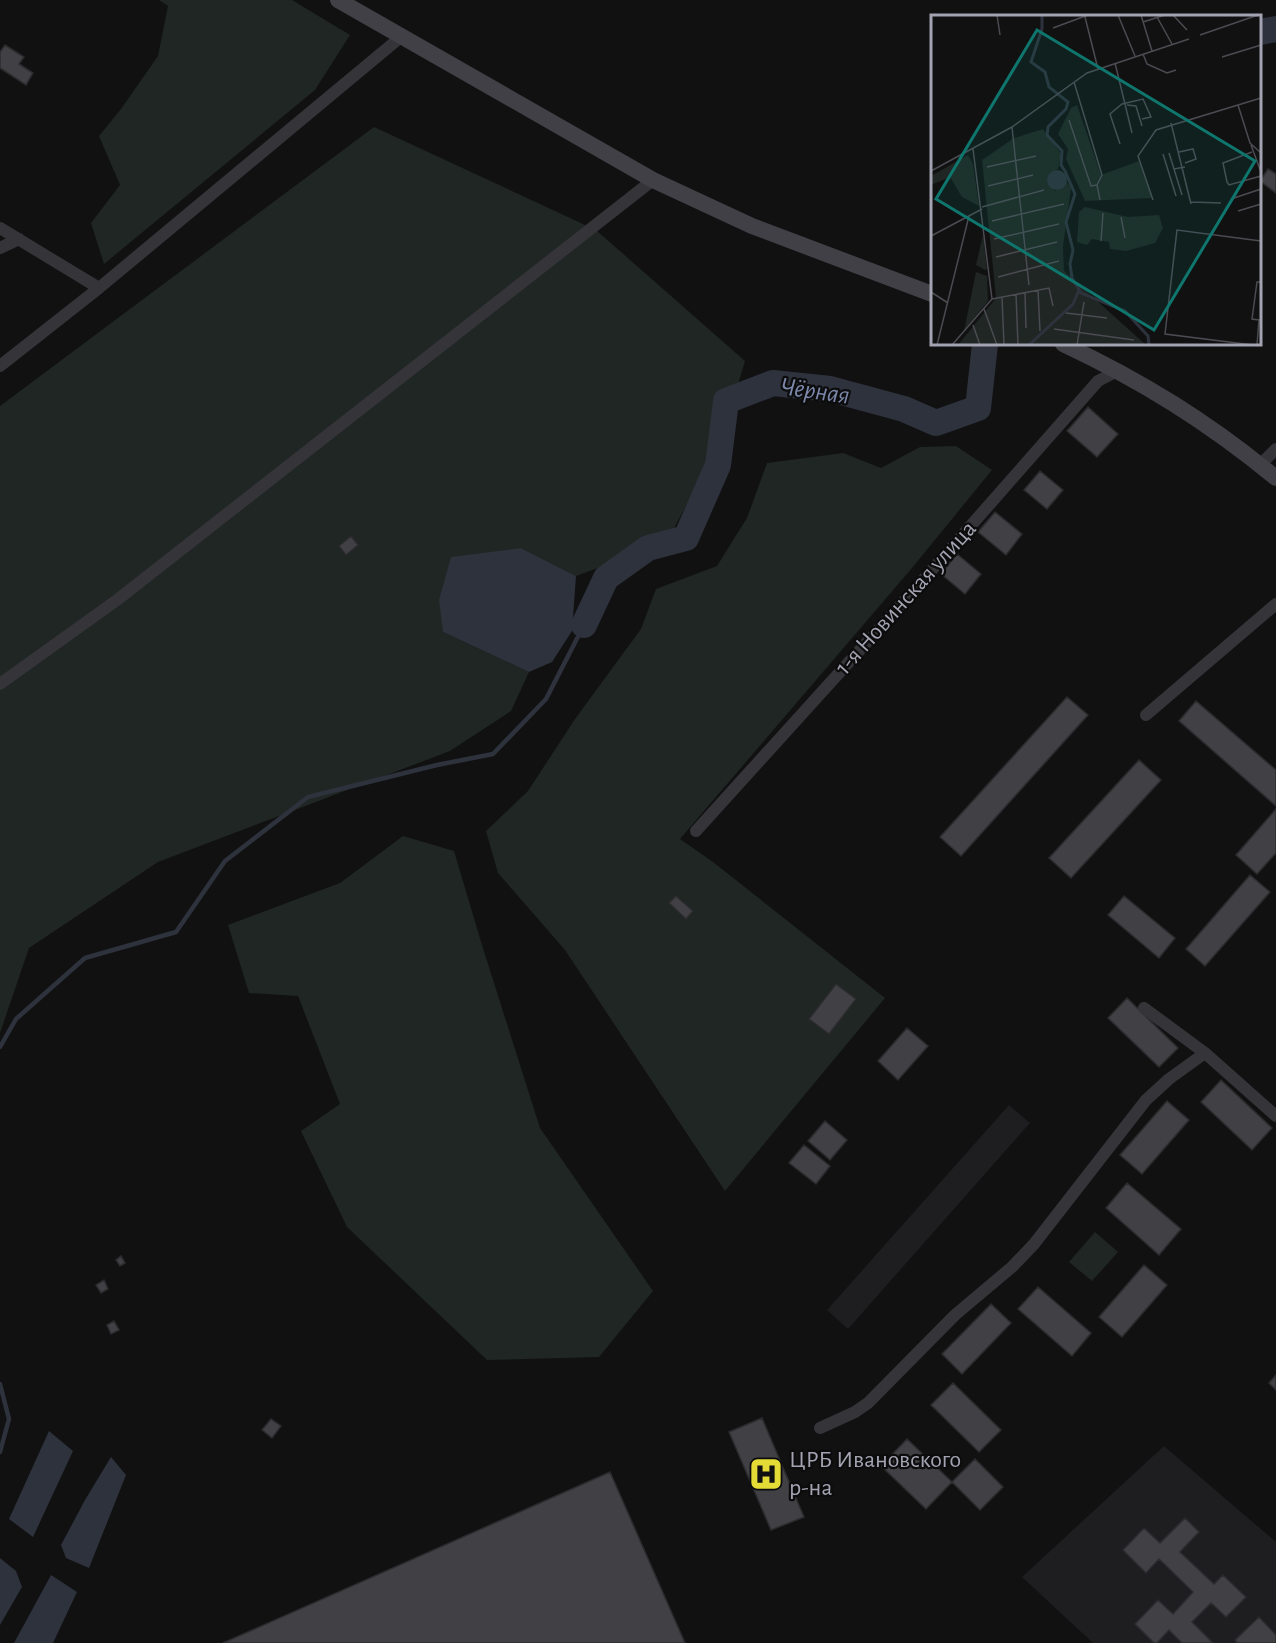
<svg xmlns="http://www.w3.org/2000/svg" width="1276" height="1643" font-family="'Alegreya Sans',sans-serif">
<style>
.built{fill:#1e1d1f}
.green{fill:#1f2623}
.water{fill:#2d323c}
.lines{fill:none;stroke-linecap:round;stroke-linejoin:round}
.stream{stroke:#2d323c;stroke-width:4.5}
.river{stroke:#2d323c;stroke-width:26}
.building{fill:#414045;stroke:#2c2b2e;stroke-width:1.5}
.minor{stroke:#353439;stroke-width:12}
.secondary{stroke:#414047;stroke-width:16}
.labels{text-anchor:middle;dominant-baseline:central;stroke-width:4.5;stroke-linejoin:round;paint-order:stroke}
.street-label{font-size:24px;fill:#a3a3b2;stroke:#0c0c0d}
.poi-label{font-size:24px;fill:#a3a3b2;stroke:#0c0c0d;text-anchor:start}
.water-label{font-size:26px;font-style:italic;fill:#7c88ab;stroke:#0c0c0d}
.inset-river{fill:none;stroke:#2d323c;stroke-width:3}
.inset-road{fill:none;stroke:#4b4b52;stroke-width:1.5}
.view{fill:#0f766e;fill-opacity:0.15;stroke:#0f766e;stroke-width:3}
.inset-edge{fill:none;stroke:#a3a3b2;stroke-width:3}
</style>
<rect width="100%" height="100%" fill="#111112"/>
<path class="built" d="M 1009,1105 L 1030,1123 L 848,1329 L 827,1310 Z
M 1164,1446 L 1276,1542 L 1276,1643 L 1093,1643 L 1022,1577 Z"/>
<path class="green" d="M 159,0 L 292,0 L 350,35 L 315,90 L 104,264 L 91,223 L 120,185 L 99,136 L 121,109 L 158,56 L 168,6 Z
M 374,127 L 596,230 L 745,361 L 721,441 L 666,543 L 576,576 L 521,548 L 443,632 L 529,672 L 511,711 L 450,751 L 158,862 L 29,948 L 0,1033 L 0,406 Z
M 956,446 L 992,470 L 912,568 L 680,839 L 713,862 L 885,998 L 725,1191 L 565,950 L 498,873 L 486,831 L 528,791 L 575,719 L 641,629 L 656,589 L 717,566 L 747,518 L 767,463 L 843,453 L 881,468 L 920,447 Z
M 403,836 L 454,851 L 482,945 L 540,1128 L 653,1291 L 599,1357 L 487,1360 L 347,1227 L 301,1131 L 340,1104 L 298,996 L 249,993 L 228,925 L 340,883 Z
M 1095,1232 L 1118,1252 L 1092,1281 L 1069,1262 Z"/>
<path class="water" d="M 521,548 L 576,576 L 572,631 L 552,662 L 529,672 L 443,632 L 439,600 L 451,557 Z
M 49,1431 L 73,1451 L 33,1537 L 9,1519 Z
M 111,1457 L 126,1475 L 89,1568 L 66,1558 L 61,1545 L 85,1500 Z
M 0,1558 L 16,1571 L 22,1587 L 0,1625 Z
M 51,1575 L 77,1592 L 53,1643 L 14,1643 Z"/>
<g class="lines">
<path class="stream" d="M 0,1047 L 16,1019 L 85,958 L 176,932 L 225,861 L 308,797 L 437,765 L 493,754 L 546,699 L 584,625
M 0,1384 L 9,1419 L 0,1452"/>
<path class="river" d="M 1260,32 L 1276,29
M 584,625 L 606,578 L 648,548 L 686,538 L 718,465 L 726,401 L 773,383 L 830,389 L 904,409 L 936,423 L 978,408 L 985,344"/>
</g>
<path class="building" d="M 5,45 L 24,57 L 19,64 L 33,73 L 26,85 L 0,68 L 0,52 Z
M 1268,169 L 1276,174 L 1276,193 L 1260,181 Z
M 1088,407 L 1118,434 L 1097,457 L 1067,431 Z
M 1040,471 L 1063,490 L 1047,509 L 1024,490 Z
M 995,512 L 1022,534 L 1006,555 L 978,532 Z
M 351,536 L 358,545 L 346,555 L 339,546 Z
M 957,554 L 981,574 L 965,594 L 941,574 Z
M 1067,697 L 1088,715 L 961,856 L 940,837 Z
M 1196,701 L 1276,770 L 1276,806 L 1179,721 Z
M 1139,760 L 1161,780 L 1071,878 L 1049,858 Z
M 1276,809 L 1276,853 L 1257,874 L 1236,855 Z
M 1250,875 L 1270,892 L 1205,966 L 1186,949 Z
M 676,896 L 693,911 L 686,919 L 669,903 Z
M 1124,896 L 1175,938 L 1159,958 L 1108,915 Z
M 836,984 L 856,999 L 829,1034 L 809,1019 Z
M 1127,998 L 1178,1048 L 1159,1067 L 1108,1018 Z
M 907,1028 L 928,1046 L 898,1080 L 878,1061 Z
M 1221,1080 L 1272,1128 L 1252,1150 L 1201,1102 Z
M 1167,1101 L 1189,1120 L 1142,1174 L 1120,1155 Z
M 825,1121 L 847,1140 L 830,1160 L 808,1141 Z
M 804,1145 L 830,1166 L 816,1184 L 789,1163 Z
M 1127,1183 L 1181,1229 L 1159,1255 L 1106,1208 Z
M 121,1256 L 125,1263 L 120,1266 L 116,1260 Z
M 1144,1265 L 1167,1285 L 1122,1337 L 1099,1317 Z
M 104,1280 L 108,1289 L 101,1293 L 96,1285 Z
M 1038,1287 L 1091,1333 L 1072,1356 L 1018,1309 Z
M 991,1304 L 1011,1323 L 962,1374 L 942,1354 Z
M 114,1321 L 119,1330 L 111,1334 L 107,1325 Z
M 1276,1375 L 1276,1390 L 1269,1383 Z
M 953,1383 L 1001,1430 L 979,1452 L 931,1405 Z
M 762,1418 L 804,1517 L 771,1530 L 729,1432 Z
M 271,1419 L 281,1426 L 272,1438 L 262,1430 Z
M 907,1439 L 952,1482 L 926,1509 L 881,1466 Z
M 975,1459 L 1003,1487 L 980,1510 L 952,1482 Z
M 610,1472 L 685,1643 L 223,1643 Z
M 1185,1518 L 1199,1532 L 1180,1552 L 1214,1584 L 1223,1575 L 1246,1597 L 1226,1617 L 1211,1603 L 1192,1622 L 1213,1643 L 1182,1643 L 1169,1630 L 1157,1643 L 1154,1643 L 1135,1624 L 1158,1600 L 1173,1614 L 1193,1592 L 1159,1559 L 1146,1573 L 1123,1550 L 1144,1528 L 1160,1543 Z
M 1259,1617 L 1276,1635 L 1276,1643 L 1237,1643 L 1235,1640 Z"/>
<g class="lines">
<path class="minor" d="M 0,228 L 99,288
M 0,248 L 19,239
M 0,366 L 99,288 L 402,36
M 1260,465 L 1276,449
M 0,684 L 117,600 L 653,180
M 1146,715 L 1276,604
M 696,831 L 916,588 L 1098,381 L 1119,370
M 1144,1008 L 1205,1053 L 1276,1116
M 820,1428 L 855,1412 L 868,1403 L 955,1315 L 1012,1267 L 1034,1244 L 1146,1100 L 1169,1079 L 1205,1053"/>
<path class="secondary" d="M 338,0 L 653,180 L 752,226 L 932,294
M 1063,344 C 1142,381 1208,422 1276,478"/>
</g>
<defs>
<g id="hospital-square" transform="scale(1.725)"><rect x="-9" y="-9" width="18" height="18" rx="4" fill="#e4db37" stroke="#0c0c0d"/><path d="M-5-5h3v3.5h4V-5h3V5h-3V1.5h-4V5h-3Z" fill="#111"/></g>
</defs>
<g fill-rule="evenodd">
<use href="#hospital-square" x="766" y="1474"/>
</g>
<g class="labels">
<g class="street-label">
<text transform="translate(906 598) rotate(-48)">1-я Новинская улица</text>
</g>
<g class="poi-label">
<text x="789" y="1460">ЦРБ Ивановского<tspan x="789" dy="28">р-на</tspan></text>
</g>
<g class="water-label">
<text transform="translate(815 391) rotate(8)">Чёрная</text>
</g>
</g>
<g transform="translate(931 15)">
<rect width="330" height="330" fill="#111112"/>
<path d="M 146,90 L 170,160 L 208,146 L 221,183 L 154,186 L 135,144 L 137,134 L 127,119 L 140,93 ZM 112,114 L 130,139 L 127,154 L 119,159 L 124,176 L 136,167 L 140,173 L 132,232 L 133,256 L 215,330 L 27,330 L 65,283 L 51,145 L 83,123 ZM 37,140 L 42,149 L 48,191 L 31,182 L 19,162 L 0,170 L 0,161 ZM 154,192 L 197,202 L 228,200 L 232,213 L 224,228 L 195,236 L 179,234 L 178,227 L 161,224 L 156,230 L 146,227 L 148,197 ZM 52,220 L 56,254 L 54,255 L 45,250 ZM 45,257 L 56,261 L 57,286 L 33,316 Z" fill="#1f2623"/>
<path d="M116 165a10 10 0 1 1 20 0a10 10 0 1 1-20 0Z" fill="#2d323c"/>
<path class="inset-river" d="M 111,0 L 111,14 L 100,47 L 114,57 L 118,72 L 137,87 L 135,94 L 117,112 L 116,120 L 131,136 L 130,150 L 134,156M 134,156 L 144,179 L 135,207 L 142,235 L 139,249 L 141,263 L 150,278 L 194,296 L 217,321 L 218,330M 98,330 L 142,289 L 148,275"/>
<path class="inset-road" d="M 66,0 L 69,20M 187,0 L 204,41M 210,0 L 221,36M 242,0 L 256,15M 154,2 L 167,54M 226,2 L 241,29M 212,7 L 234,0M 122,13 L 157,0M 269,20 L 327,0M 212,39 L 216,49 L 236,58 L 245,55M 291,42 L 330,30M 184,48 L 201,118M 143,67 L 171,160 L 166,170 L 169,185M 196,90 L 205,91 L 211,111M 307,90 L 319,128 L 330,138M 138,105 L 160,171 L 166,170M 240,108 L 260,189M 81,112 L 98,270M 189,129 L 179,99 L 191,89 L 212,84 L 220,102 L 211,104M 320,130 L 330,157M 248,137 L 262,134 L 265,144 L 254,148M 321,137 L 292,148 L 296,167 L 298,170 L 330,161M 238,138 L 243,154 L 254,152M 232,139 L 245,181M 56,152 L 105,141M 243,154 L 251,180M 0,156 L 81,112 L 156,58 L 258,24M 57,171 L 102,160M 303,183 L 330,174M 222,185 L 207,141 L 225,115 L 330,83M 260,187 L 290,188M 51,192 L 113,175M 307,196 L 330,189M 190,202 L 194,223M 61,206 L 133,189M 0,221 L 51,194M 63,224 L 128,209M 170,226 L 172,198M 65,242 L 126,227M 67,262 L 128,246M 107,275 L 109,316M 0,277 L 17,288M 94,277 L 95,313M 85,279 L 87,330M 71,282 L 73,330M 61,284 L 118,273 L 122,291M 53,294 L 66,330M 135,298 L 176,303M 42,310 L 49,330M 123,314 L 203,325M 6,330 L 38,201M 21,330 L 61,284 L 42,134M 146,330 L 153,287M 322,330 L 234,319 L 246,215 L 330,226M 326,330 L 328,305 L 321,304 L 326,267 L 330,267"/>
<path class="view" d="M 106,15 L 324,146 L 223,315 L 5,184 Z"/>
<rect width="330" height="330" class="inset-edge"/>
</g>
</svg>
